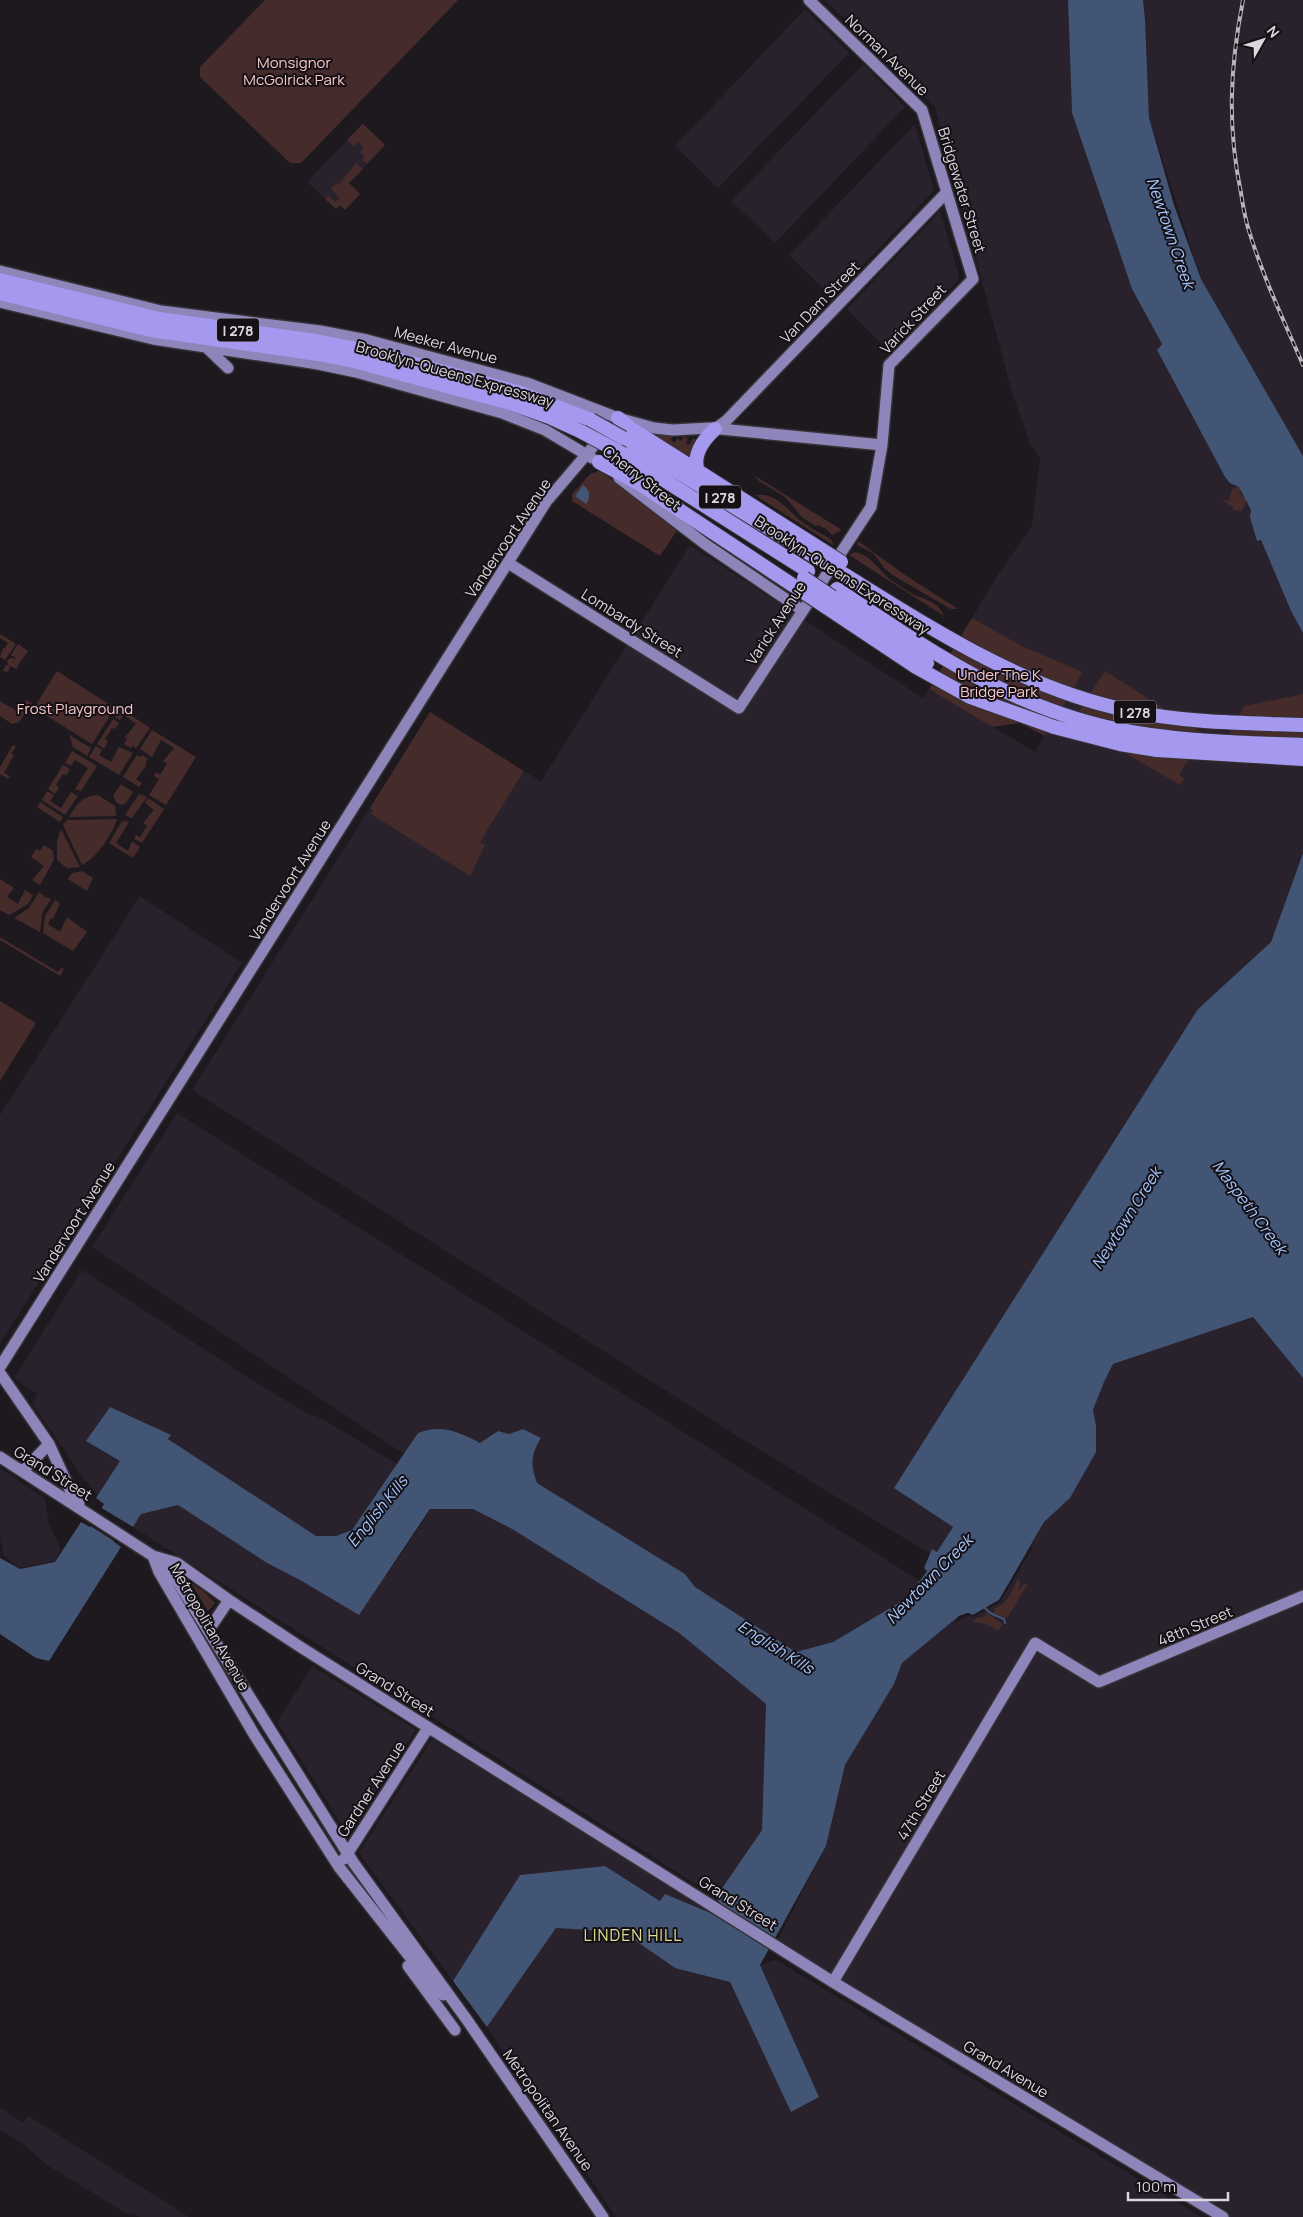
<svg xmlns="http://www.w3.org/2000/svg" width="1303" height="2217" font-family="Manrope,sans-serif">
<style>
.built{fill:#29212c}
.green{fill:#452c2b}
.water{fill:#425574}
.pier{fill:#1e191f}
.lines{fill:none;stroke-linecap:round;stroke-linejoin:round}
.stream{stroke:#425574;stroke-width:2}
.major-casing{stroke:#363337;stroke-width:14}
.highway-casing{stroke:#363337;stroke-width:16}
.major{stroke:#8e85bb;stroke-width:11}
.highway{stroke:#a599ef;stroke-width:14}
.rail-casing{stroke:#b7b3b8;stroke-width:4}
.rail{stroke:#151016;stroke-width:2;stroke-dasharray:5.5;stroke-linecap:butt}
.highway-bridge-casing{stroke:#363337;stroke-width:16;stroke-linecap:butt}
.highway-bridge{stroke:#a599ef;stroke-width:14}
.labels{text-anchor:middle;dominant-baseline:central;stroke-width:4;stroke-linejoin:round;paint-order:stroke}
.shield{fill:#151016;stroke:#a09ba1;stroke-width:1}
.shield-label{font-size:14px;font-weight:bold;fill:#dbd7dc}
.street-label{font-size:15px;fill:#dbd7dc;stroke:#151016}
.park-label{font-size:15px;fill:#f7c9c8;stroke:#151016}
.water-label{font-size:16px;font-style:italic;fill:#a3c7fd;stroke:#151016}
.neighbourhood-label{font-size:16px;letter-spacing:1px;fill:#d9de90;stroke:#151016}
</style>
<rect width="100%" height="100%" fill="#1e191f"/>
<path class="built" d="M 825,0 L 1068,0 L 1072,114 L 1132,289 L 1162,344 L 1157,350 L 1225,477 L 1239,487 L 1252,511 L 1250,517 L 1258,541 L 1261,540 L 1291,611 L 1303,633 L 1303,694 L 1244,706 L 1220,754 L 1303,762 L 1303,853 L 1271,942 L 1198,1009 L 894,1488 L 953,1527 L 937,1552 L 930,1554 L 755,1447 L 192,1090 L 371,806 L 465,865 L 524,771 L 541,781 L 690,545 L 923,698 L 929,689 L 1035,752 L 1083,672 L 1024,647 L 972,618 L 999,573 L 1032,526 L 1040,458 L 1030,444 L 1012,392 L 935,107 Z
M 1143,0 L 1303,0 L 1303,456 L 1201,279 L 1149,118 L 1145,19 Z
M 805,9 L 849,53 L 718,188 L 675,146 Z
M 863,64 L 905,107 L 775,243 L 731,201 Z
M 363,124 L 385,145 L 349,183 L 360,194 L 345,210 L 340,205 L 336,209 L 307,182 Z
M 915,124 L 934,191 L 832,297 L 789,255 Z
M 940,211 L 958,272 L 958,280 L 889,351 L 847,309 Z
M 140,896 L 242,963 L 0,1343 L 0,1115 Z
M 177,1113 L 272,1173 L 920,1581 L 907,1598 L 833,1642 L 796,1652 L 695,1587 L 685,1574 L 537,1483 L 532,1471 L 533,1451 L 541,1438 L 523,1429 L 509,1434 L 498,1431 L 480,1443 L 457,1431 L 418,1433 L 404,1454 L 92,1247 Z
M 82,1270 L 252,1380 L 306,1413 L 321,1418 L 397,1464 L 352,1530 L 336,1536 L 315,1536 L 168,1439 L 171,1435 L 121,1460 L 98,1495 L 84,1479 L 32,1403 L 37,1394 L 14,1378 Z
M 1253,1317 L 1303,1378 L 1303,2217 L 1223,2217 L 775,1945 L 826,1846 L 845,1765 L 894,1684 L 902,1663 L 959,1616 L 1031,1546 L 1044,1522 L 1070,1498 L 1096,1425 L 1093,1410 L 1104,1382 L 1113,1364 Z
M 0,1468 L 45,1499 L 49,1524 L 61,1550 L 55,1561 L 19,1568 L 4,1555 L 0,1539 Z
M 178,1505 L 267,1563 L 300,1579 L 387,1575 L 431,1509 L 473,1509 L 512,1529 L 679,1633 L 766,1704 L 762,1830 L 716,1897 L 133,1527 L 141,1514 Z
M 312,1666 L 416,1730 L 351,1829 L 340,1822 L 277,1722 Z
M 432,1739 L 714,1913 L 661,1901 L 605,1866 L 520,1875 L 453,1981 L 359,1853 Z
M 556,1928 L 589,1930 L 633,1939 L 675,1968 L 730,1982 L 791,2112 L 819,2097 L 760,1965 L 776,1960 L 1201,2217 L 616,2217 L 487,2027 Z
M 0,2107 L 23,2123 L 28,2116 L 189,2217 L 140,2217 L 133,2213 L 131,2216 L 47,2165 L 26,2146 L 0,2130 Z"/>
<path class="green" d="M 265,0 L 458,0 L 301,163 L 290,163 L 200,77 L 200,67 Z
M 363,124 L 385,145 L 367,164 L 362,160 L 365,157 L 360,152 L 364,147 L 358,142 L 354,146 L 347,140 Z
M 356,163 L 363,169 L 349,183 L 360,194 L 345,210 L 340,205 L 336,209 L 325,199 L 328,195 L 335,202 L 340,198 L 331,189 L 336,183 L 339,184 Z
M 639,427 L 674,432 L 671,440 L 675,443 L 677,438 L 681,441 L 684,436 L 688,439 L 686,443 L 689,445 L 693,438 L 699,442 L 690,460 Z
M 599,471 L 605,474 L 675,529 L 676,532 L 660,556 L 572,501 L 572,494 L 590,474 Z
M 754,475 L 755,476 L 842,530 L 832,535 L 826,529 L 818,525 L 815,526 L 802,517 L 785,497 L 759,481 Z
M 1241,484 L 1244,489 L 1239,493 L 1247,499 L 1242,511 L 1233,510 L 1233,507 L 1221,499 L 1229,501 L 1232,489 Z
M 755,495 C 778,492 788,512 805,524 C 813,530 823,534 832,540 L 833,545 Z
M 858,541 L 905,575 L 958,609 L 951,609 L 894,576 L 885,569 L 873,553 L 857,545 Z
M 855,552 C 872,555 880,573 894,582 C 902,587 909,593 917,596 C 928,600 940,604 944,616 L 849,555 Z
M 972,618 L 1024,647 L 1083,672 L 1045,736 L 1020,723 L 992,727 L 929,689 Z
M 0,634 L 16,644 L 5,660 L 0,657 L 3,648 L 5,648 L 8,643 L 0,638 Z
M 18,644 L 28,651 L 21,661 L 20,661 L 17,669 L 10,666 L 8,672 L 3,671 L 6,665 L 9,666 L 7,661 L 10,658 L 17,659 L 11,655 Z
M 57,671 L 115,708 L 92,744 L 34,708 Z
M 1105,671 L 1204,734 L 1179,775 L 1184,779 L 1180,785 L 1072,722 Z
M 1303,694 L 1303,762 L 1262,763 L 1219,754 L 1244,706 Z
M 26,700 L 32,703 L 19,722 L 12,724 L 0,716 L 0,701 L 18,712 L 15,719 Z
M 120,708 L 150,728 L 136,748 L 133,746 L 131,748 L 124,744 L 127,739 L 125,737 L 136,724 L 124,715 L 120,720 L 115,717 Z
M 430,712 L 524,771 L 480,842 L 485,845 L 470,876 L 371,814 L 373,810 L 370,808 Z
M 113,719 L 119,723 L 115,729 L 112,728 L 105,739 L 108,741 L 104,749 L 97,744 Z
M 152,730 L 196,757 L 166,805 L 149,795 L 159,779 L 154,776 L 156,772 L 160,775 L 167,764 L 163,761 L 174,748 L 161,740 L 152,757 L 140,749 Z
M 69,735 L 91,748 L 87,756 L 73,747 Z
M 13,745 L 16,747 L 11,753 L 14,755 L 4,773 L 10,776 L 8,779 L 0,774 L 0,767 Z
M 96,746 L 102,750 L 99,755 L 111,762 L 119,747 L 133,753 L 119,775 L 89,757 Z
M 72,751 L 97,766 L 81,791 L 75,789 L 88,768 L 75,760 L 71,766 L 65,763 Z
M 137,755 L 140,757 L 142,755 L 148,759 L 145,764 L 146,766 L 136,779 L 142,783 L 139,787 L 123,777 Z
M 63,765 L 70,769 L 66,775 L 63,774 L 56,785 L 59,788 L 55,794 L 48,789 Z
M 121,784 L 133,792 L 126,803 L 122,805 L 117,803 L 113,796 Z
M 47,791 L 54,795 L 50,801 L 61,808 L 71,792 L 78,796 L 65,815 L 42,800 Z
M 139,794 L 147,797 L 132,818 L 125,815 Z
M 98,795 L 115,806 L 116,816 L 69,817 C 77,804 82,796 98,795 Z
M 148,798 L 164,809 L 142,843 L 134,839 L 136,835 L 140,837 L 147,826 L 143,823 L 154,810 L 145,803 Z
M 40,802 L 63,817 L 60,822 L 37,807 Z
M 117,819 C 112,835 97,858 82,865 L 63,825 L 67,820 Z
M 122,821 L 129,822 L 116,843 L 128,851 L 132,841 L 140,847 L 133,858 L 109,843 Z
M 61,829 L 80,867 L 67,868 L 57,860 L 57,841 Z
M 44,845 L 53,851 L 54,860 L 40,885 L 32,880 L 44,866 L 31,857 L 36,849 L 40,851 Z
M 82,871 L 93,878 L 87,891 L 68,879 L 72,873 Z
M 0,879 L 14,888 L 7,897 L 18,904 L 25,890 L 33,895 L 28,904 L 9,915 L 0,910 Z
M 39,892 L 45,896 L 44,899 L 46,897 L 51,899 L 42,913 L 40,932 L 14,918 L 29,908 Z
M 55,900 L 60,903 L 53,919 L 51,918 L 48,924 L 60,932 L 67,917 L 87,932 L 73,951 L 43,933 L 45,916 Z
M 0,937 L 58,972 L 61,968 L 64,969 L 60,976 L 0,940 Z
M 0,1001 L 36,1023 L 0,1081 Z
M 1018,1579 L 1020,1584 L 1018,1589 L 1020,1590 L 1023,1584 L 1028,1584 L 1007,1618 L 993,1613 L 995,1608 C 1008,1604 1012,1590 1018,1579 Z
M 191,1583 L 203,1591 L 215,1603 L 208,1611 Z
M 986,1613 L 1003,1624 L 998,1631 L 986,1624 L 973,1622 L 973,1620 L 985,1616 Z"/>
<path class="water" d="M 1068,0 L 1143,0 L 1145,19 L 1149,118 L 1174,205 L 1201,279 L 1303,456 L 1303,633 L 1291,611 L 1261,540 L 1257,541 L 1250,517 L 1251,510 L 1239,487 L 1230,483 L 1225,477 L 1157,350 L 1162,344 L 1132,289 L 1072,113 Z
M 583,485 C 590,490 591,497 586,504 L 575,496 Z
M 1303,853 L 1303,1378 L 1253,1317 L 1113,1364 L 1104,1382 L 1093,1410 L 1096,1425 L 1096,1452 L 1070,1498 L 1044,1522 L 999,1600 L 973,1615 L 968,1613 L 959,1616 L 902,1663 L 894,1684 L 845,1765 L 826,1846 L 760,1965 L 819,2097 L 791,2112 L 730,1982 L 675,1968 L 633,1939 L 589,1930 L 556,1928 L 487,2027 L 453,1981 L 520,1875 L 605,1866 L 660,1901 L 665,1894 L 713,1914 L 720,1903 L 716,1897 L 762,1830 L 766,1704 L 679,1633 L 512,1529 L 473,1509 L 430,1509 L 359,1615 L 300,1580 L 267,1563 L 178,1505 L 141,1514 L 133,1527 L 124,1522 L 113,1541 L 121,1547 L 49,1661 L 36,1658 L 0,1634 L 0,1558 L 20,1569 L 55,1562 L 81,1522 L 90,1527 L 104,1504 L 96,1498 L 120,1461 L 86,1441 L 110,1407 L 171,1435 L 168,1439 L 316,1536 L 336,1536 L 352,1530 L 418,1433 C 441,1424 459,1432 480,1443 L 498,1431 L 509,1434 L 523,1429 L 541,1438 C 531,1454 530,1465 537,1483 L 685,1574 L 695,1587 L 796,1652 L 833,1642 L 907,1598 L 927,1571 L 924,1568 L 932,1549 L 937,1552 L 953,1527 L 894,1488 L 1198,1009 L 1271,942 Z"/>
<path class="pier" d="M 100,1507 L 133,1527 L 132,1529 L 125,1525 L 116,1540 L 122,1546 L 81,1520 L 89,1524 Z
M 1031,1546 L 1032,1549 L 1000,1602 L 974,1617 L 968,1616 L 954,1624 L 959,1616 L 968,1613 L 973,1615 L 999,1600 Z"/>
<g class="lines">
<path class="stream" d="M 983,1606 L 990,1613 L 1004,1619 L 1005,1623"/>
<g class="major-casing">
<path id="major" d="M 0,271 L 161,311 L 320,331 L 367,340 L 527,383 L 618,418 L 654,428 L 673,430 L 710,428 L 882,445
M 0,302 L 153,339 L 318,364 L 356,372 L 502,413 L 545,430 L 592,458
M 206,347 L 228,368
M 715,429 L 726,421 L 946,193
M 619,478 L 705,544 L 802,610
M 508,563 L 739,708 L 871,507 L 882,445 L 889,365 L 973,279 L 922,110 L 809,0
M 0,1367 L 546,502 L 603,435
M 0,1373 L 49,1444 L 71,1492 L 79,1504
M 0,1457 L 153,1556 L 177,1563 L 229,1600 L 302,1648 L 833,1982 L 1223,2217
M 23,1471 L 49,1444
M 153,1556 L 159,1572 L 255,1736 L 339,1867 L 432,1985 L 443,1995
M 159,1560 L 174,1576 L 353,1862 L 467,2020 L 603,2217
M 208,1631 L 229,1600
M 344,1859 L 428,1728
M 408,1966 L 455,2030
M 833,1982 L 1035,1643 L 1099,1682 L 1303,1596"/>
</g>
<g class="highway-casing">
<path id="highway" d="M 0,280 L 159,319 L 316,341 L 367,351 L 521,393 L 591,420
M 0,293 L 151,330 L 318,354 L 354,361 L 510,403 L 549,417 L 582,432
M 618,418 L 630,428 L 822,550
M 623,438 L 817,558
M 623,454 L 808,571
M 599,462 L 640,484 L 797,588
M 698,472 C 692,456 703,440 715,429
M 845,575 C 934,630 1022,688 1126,710 C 1184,723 1244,723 1303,725
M 837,589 C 933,653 1019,714 1137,733 C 1192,742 1248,743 1303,745
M 836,600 L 927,663
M 826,607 L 916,667 L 970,697 L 1054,727 L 1120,744 L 1157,750 L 1303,759"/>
</g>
<use href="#major" class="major"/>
<use href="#highway" class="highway"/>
<g class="rail-casing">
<path id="rail" d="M 1243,0 C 1230,67 1227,126 1241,193 C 1243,206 1245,219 1249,231 C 1263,277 1284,321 1303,365"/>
</g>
<use href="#rail" class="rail"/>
<g class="highway-bridge-casing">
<path id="highway-bridge" d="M 591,420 L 623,438
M 582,432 L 623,454
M 822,550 L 841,562
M 817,558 L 845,575
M 804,578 L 832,597
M 797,588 L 826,607"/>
</g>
<use href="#highway-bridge" class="highway-bridge"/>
</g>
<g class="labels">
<g class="shield">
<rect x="217" y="318.5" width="42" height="23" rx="4"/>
<rect x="699" y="485.5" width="42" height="23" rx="4"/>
<rect x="1114" y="700.5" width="42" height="23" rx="4"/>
</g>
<g class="shield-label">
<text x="238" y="330">I 278</text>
<text x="720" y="497">I 278</text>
<text x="1135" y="712">I 278</text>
</g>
<g class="street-label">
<text transform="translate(887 55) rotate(44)">Norman Avenue</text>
<text transform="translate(962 190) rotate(73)">Bridgewater Street</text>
<text transform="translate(820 302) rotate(-46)">Van Dam Street</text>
<text transform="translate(913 319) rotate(-47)">Varick Street</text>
<text transform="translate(446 345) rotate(15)">Meeker Avenue</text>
<text transform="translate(455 374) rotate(16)">Brooklyn-Queens Expressway</text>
<text transform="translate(642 478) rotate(38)">Cherry Street</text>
<text transform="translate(508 538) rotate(-56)">Vandervoort Avenue</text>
<text transform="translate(842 575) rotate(33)">Brooklyn-Queens Expressway</text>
<text transform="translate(632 623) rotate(32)">Lombardy Street</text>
<text transform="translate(776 623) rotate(-57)">Varick Avenue</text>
<text transform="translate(290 880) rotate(-58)">Vandervoort Avenue</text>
<text transform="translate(74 1222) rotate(-58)">Vandervoort Avenue</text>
<text transform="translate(53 1473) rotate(32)">Grand Street</text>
<text transform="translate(1195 1626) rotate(-23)">48th Street</text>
<text transform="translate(210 1627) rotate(60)">Metropolitan Avenue</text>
<text transform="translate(395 1689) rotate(32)">Grand Street</text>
<text transform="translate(371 1789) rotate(-57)">Gardner Avenue</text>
<text transform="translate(921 1805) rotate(-59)">47th Street</text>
<text transform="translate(738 1903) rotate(32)">Grand Street</text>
<text transform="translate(1006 2069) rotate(31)">Grand Avenue</text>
<text transform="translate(548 2110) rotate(55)">Metropolitan Avenue</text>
</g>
<g class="park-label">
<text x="294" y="62">Monsignor<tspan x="294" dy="17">McGolrick Park</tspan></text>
<text x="999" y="674">Under The K<tspan x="999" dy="17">Bridge Park</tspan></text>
<text x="75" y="708">Frost Playground</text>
</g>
<g class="water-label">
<text transform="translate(1171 233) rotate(71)">Newtown Creek</text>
<text transform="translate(1250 1207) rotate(53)">Maspeth Creek</text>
<text transform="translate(1126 1218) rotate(-58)">Newtown Creek</text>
<text transform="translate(377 1511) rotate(-51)">English Kills</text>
<text transform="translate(929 1579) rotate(-46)">Newtown Creek</text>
<text transform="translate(776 1647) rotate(32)">English Kills</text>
</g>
<g class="neighbourhood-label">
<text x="633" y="1935">LINDEN HILL</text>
</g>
</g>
<g transform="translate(1263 40) rotate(51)" stroke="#151016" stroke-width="4" paint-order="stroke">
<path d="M0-4L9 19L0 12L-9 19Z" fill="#dbd7dc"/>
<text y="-8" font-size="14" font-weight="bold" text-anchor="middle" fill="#dbd7dc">N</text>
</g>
<path d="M1128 2192v8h100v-8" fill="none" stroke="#dbd7dc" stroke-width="2.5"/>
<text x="1136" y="2192" font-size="15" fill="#dbd7dc" stroke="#151016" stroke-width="4" paint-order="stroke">100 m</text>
</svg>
